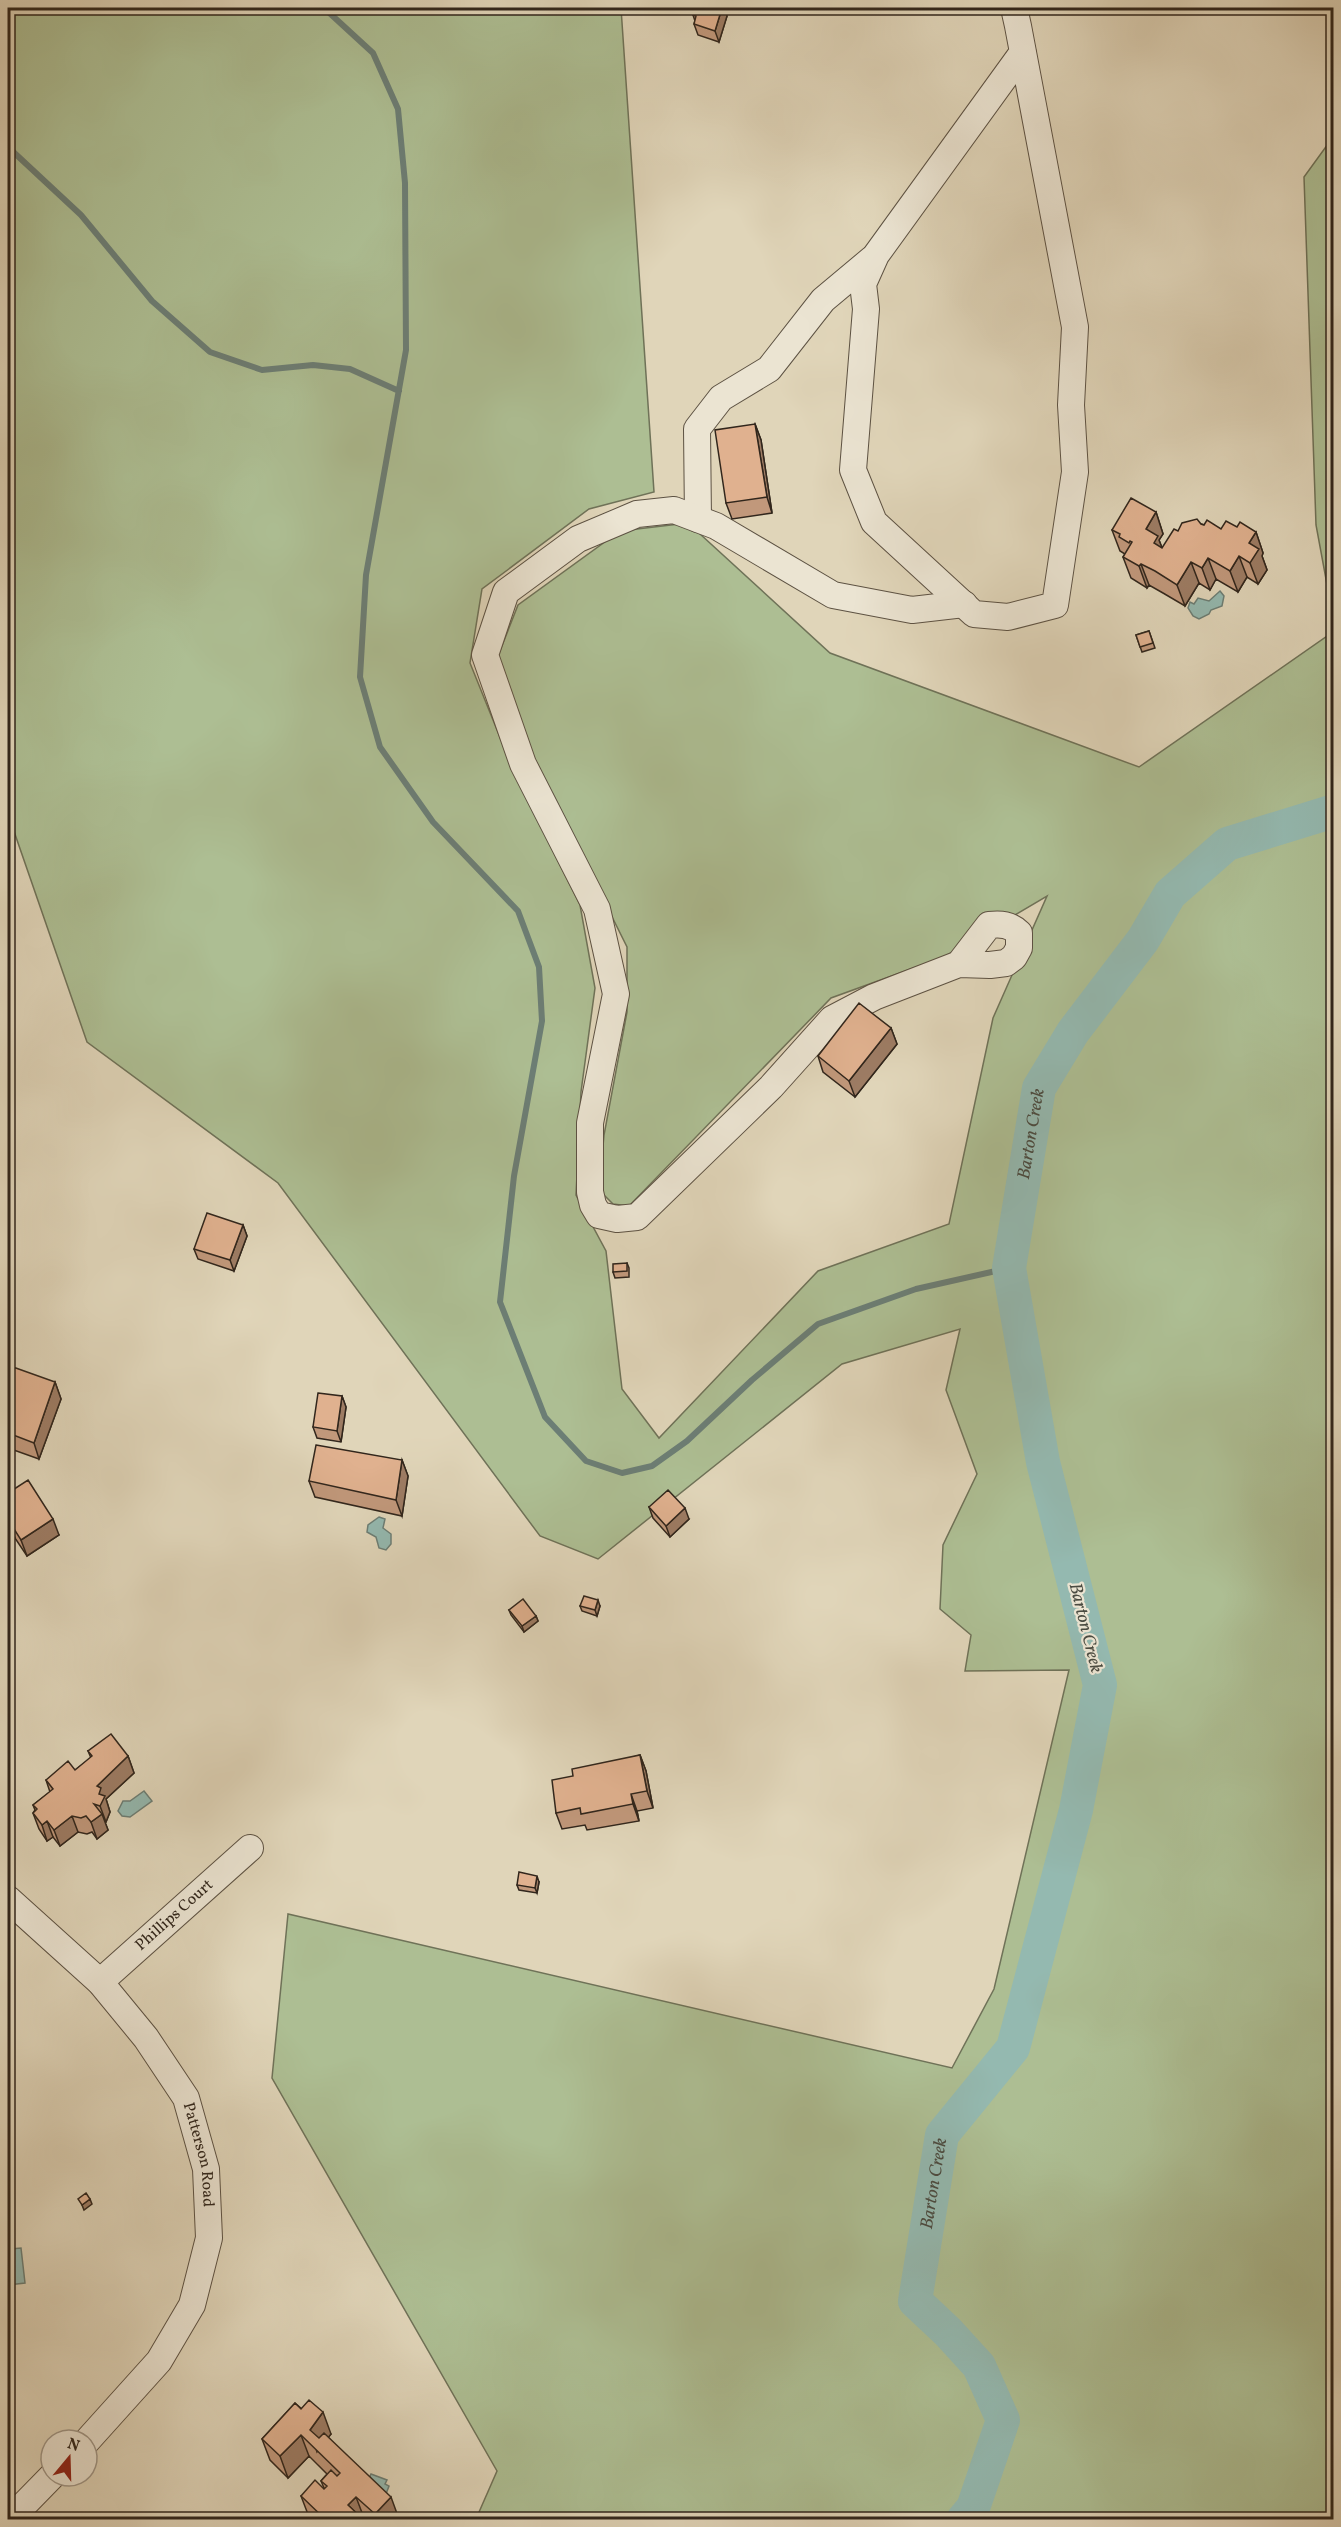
<svg xmlns="http://www.w3.org/2000/svg" width="1341" height="2527" font-family="Vollkorn,serif">
<style>
.green{fill:#adbe93;stroke:#6f7258;stroke-width:1.5}
.water{fill:#94b9b0;stroke:#6c7e75;stroke-width:1.5}
.lines{fill:none;stroke-linecap:round;stroke-linejoin:round}
.stream{stroke:#6c7e75;stroke-width:6}
.river{stroke:#94b9b0;stroke-width:34}
.minor-casing{stroke:#5d5243;stroke-width:28}
.minor{stroke:#ebe4d2;stroke-width:26}
.wall{fill:#c1987b;stroke:#31261c;stroke-width:1.5}
.shaded-wall{fill:#9d7c64;stroke:#31261c;stroke-width:1.5}
.building{fill:#e0b18f;stroke:#31261c;stroke-width:1.5}
.labels{text-anchor:middle;dominant-baseline:central;stroke-width:4.5;stroke-linejoin:round;paint-order:stroke}
.street-label{font-size:16px;fill:#31261c;stroke:#ebe4d2}
.water-label{font-size:18px;font-style:italic;fill:#4a4b41;stroke:#ebe4d2}
</style>
<rect width="100%" height="100%" fill="#e0d5b9"/>
<filter id="stains"><feTurbulence type="fractalNoise" baseFrequency=".00333" numOctaves="4"/><feColorMatrix values="0 0 0 0 .2 0 0 0 0 .09 0 0 0 0 .02 0 0 0 .5 -.17"/></filter>
<radialGradient id="worn" r=".72"><stop offset=".6" stop-color="#630" stop-opacity="0"/><stop offset="1" stop-color="#630" stop-opacity=".3"/></radialGradient>
<path class="green" d="M 8,8 L 621,8 L 654,492 L 589,509 L 482,589 L 470,663 L 516,777 L 580,905 L 595,988 L 581,1092 L 576,1195 L 606,1251 L 622,1389 L 659,1438 L 818,1271 L 949,1224 L 993,1018 L 1047,896 L 944,957 L 831,998 L 629,1206 L 613,1204 L 599,1190 L 604,1135 L 627,1012 L 627,947 L 539,770 L 496,661 L 518,605 L 620,531 L 688,523 L 830,653 L 1139,767 L 1333,632 L 1333,2519 L 476,2519 L 497,2471 L 272,2078 L 288,1914 L 952,2068 L 994,1989 L 1069,1670 L 965,1671 L 971,1635 L 940,1609 L 943,1545 L 977,1474 L 946,1390 L 960,1329 L 842,1364 L 598,1559 L 540,1536 L 278,1183 L 87,1042 L 8,814 Z
M 1333,137 L 1333,617 L 1316,525 L 1304,177 Z"/>
<path class="water" d="M 1220,591 L 1224,596 L 1222,606 L 1211,610 L 1209,614 L 1199,619 L 1193,616 L 1188,608 L 1190,602 L 1194,604 L 1198,598 L 1209,601 Z
M 379,1517 L 385,1519 L 383,1528 L 391,1534 L 391,1544 L 386,1550 L 379,1548 L 376,1537 L 367,1532 L 368,1525 Z
M 144,1791 L 152,1801 L 130,1817 L 122,1816 L 118,1811 L 123,1801 L 130,1801 Z
M 9,2246 L 10,2249 L 21,2248 L 25,2283 L 8,2285 L 8,2246 Z
M 371,2474 L 387,2480 L 385,2484 L 389,2486 L 381,2507 L 366,2485 Z"/>
<g class="lines">
<path class="stream" d="M 324,8 L 373,53 L 398,109 L 405,183 L 406,350 L 366,575 L 360,677 L 380,747 L 433,822 L 518,911 L 539,967 L 542,1021 L 514,1176 L 500,1302 L 545,1417 L 586,1461 L 622,1473 L 652,1466 L 687,1441 L 752,1380 L 818,1324 L 916,1289 L 1009,1268
M 8,147 L 81,215 L 152,301 L 210,352 L 262,370 L 313,365 L 350,369 L 399,391"/>
<path class="river" id="s1" d="M 963,2520 L 973,2508 L 1003,2420 L 979,2366 L 948,2332 L 915,2301 L 942,2135 L 1013,2048 L 1076,1810 L 1100,1685 L 1043,1462 L 1009,1268 L 1039,1088 L 1073,1032 L 1143,940 L 1170,894 L 1227,844 L 1334,811"/>
<g class="minor-casing">
<g id="minor">
<path d="M 1014,8 L 1018,26 L 1075,327 L 1071,405 L 1075,472 L 1055,605 L 1008,617 L 974,614 L 874,522 L 853,470 L 866,309 L 863,284 L 876,255 L 1023,52"/>
<path d="M 698,519 L 697,429 L 721,398 L 769,369 L 823,300 L 872,259"/>
<path d="M 959,964 L 989,925 C 1001,924 1010,924 1019,933 L 1019,948 L 1014,957 L 1006,963 L 990,965 L 959,964 L 874,997 L 832,1019 L 771,1087 L 637,1217 L 617,1219 L 599,1215 L 593,1205 L 590,1192 L 590,1123 L 616,994 L 597,909 L 523,764 L 485,655 L 506,592 L 578,539 L 637,514 L 674,510 L 716,526 L 833,595 L 912,610 L 964,604"/>
<path id="s2" d="M 8,1899 L 100,1982 L 146,2038 L 186,2098 L 206,2169 L 209,2238 L 192,2305 L 159,2361 L 87,2441"/>
<path id="s3" d="M 100,1982 L 250,1848"/>
<path d="M 9,2520 L 52,2476"/>
</g>
</g>
<use href="#minor" class="minor"/>
</g>
<path class="wall" d="M 695,8 L 724,8 L 727,16 L 719,42 L 698,35 L 694,24 L 695,21 L 693,15 Z
M 755,424 L 761,440 L 772,513 L 732,519 L 726,503 Z
M 1156,512 L 1163,534 L 1159,540 L 1162,548 L 1178,531 L 1201,524 L 1221,529 L 1237,527 L 1256,532 L 1263,553 L 1262,556 L 1267,570 L 1258,584 L 1247,577 L 1238,592 L 1216,579 L 1210,590 L 1199,583 L 1185,606 L 1163,593 L 1149,585 L 1147,588 L 1131,578 L 1123,557 L 1125,554 L 1120,551 L 1112,530 Z
M 1149,631 L 1155,648 L 1142,652 L 1136,635 Z
M 891,1028 L 897,1044 L 855,1097 L 823,1072 L 818,1056 Z
M 243,1225 L 247,1236 L 234,1271 L 198,1259 L 194,1249 Z
M 627,1263 L 629,1268 L 629,1277 L 615,1278 L 613,1272 Z
M 55,1382 L 61,1399 L 39,1459 L 8,1448 L 8,1384 Z
M 342,1396 L 346,1407 L 341,1442 L 317,1438 L 313,1427 Z
M 402,1460 L 408,1476 L 402,1516 L 315,1497 L 309,1481 Z
M 8,1493 L 59,1535 L 27,1556 L 15,1538 L 10,1541 L 8,1537 Z
M 649,1507 L 689,1519 L 670,1537 L 653,1518 Z
M 580,1606 L 600,1606 L 597,1616 L 582,1611 Z
M 509,1610 L 536,1616 L 538,1621 L 524,1632 L 511,1615 Z
M 88,1751 L 128,1756 L 134,1773 L 106,1799 L 110,1812 L 106,1822 L 105,1822 L 108,1830 L 97,1839 L 92,1832 L 87,1834 L 78,1832 L 60,1846 L 53,1837 L 47,1841 L 39,1829 L 33,1813 L 35,1810 L 33,1805 L 50,1792 L 46,1780 L 75,1770 L 91,1758 Z
M 640,1755 L 646,1771 L 653,1808 L 637,1811 L 639,1821 L 587,1830 L 585,1825 L 562,1829 L 556,1813 L 573,1776 Z
M 539,1882 L 537,1893 L 519,1890 L 517,1885 Z
M 295,2403 L 331,2434 L 328,2437 L 399,2519 L 398,2520 L 365,2520 L 364,2518 L 364,2520 L 311,2520 L 309,2517 L 301,2496 L 324,2488 L 321,2481 L 327,2474 L 309,2456 L 288,2478 L 270,2460 L 262,2439 Z"/>
<path class="shaded-wall" d="M 722,8 L 724,8 L 727,16 L 719,42 L 715,31 Z
M 755,424 L 761,440 L 772,513 L 767,497 Z
M 1156,512 L 1163,534 L 1159,540 L 1166,558 L 1162,564 L 1146,529 Z
M 1256,532 L 1263,553 L 1262,556 L 1267,570 L 1258,584 L 1250,563 L 1249,543 Z
M 1239,556 L 1247,577 L 1238,592 L 1230,571 Z
M 1208,558 L 1216,579 L 1210,590 L 1202,568 Z
M 1191,562 L 1199,583 L 1185,606 L 1177,585 Z
M 1141,564 L 1149,585 L 1147,588 L 1139,566 Z
M 891,1028 L 897,1044 L 855,1097 L 849,1081 Z
M 243,1225 L 247,1236 L 234,1271 L 230,1260 Z
M 55,1382 L 61,1399 L 39,1459 L 34,1443 Z
M 342,1396 L 346,1407 L 341,1442 L 337,1431 Z
M 402,1460 L 408,1476 L 402,1516 L 396,1500 Z
M 11,1465 L 13,1471 L 9,1482 L 8,1475 Z
M 685,1508 L 689,1519 L 670,1537 L 666,1526 Z
M 53,1519 L 59,1535 L 27,1556 L 21,1540 Z
M 9,1521 L 15,1538 L 10,1541 L 8,1534 L 8,1523 Z
M 598,1600 L 600,1606 L 597,1616 L 595,1610 Z
M 536,1616 L 538,1621 L 524,1632 L 522,1626 Z
M 640,1755 L 646,1771 L 653,1808 L 647,1791 Z
M 128,1756 L 134,1773 L 106,1799 L 110,1812 L 106,1822 L 100,1806 L 97,1786 Z
M 631,1794 L 637,1811 L 639,1821 L 633,1804 Z
M 102,1814 L 108,1830 L 97,1839 L 91,1822 Z
M 72,1816 L 78,1832 L 60,1846 L 54,1830 Z
M 47,1821 L 53,1837 L 47,1841 L 42,1825 Z
M 537,1876 L 539,1882 L 537,1893 L 535,1888 Z
M 90,2199 L 92,2204 L 84,2210 L 82,2205 Z
M 323,2412 L 331,2434 L 317,2452 L 310,2430 Z
M 301,2435 L 309,2456 L 288,2478 L 280,2456 Z
M 356,2497 L 364,2518 L 363,2520 L 348,2505 Z
M 391,2497 L 399,2519 L 398,2520 L 377,2520 L 375,2514 Z"/>
<path class="building" d="M 695,8 L 722,8 L 715,31 L 694,24 L 696,16 L 693,15 Z
M 755,424 L 767,497 L 726,503 L 715,430 Z
M 1131,498 L 1156,512 L 1146,529 L 1158,536 L 1154,543 L 1162,548 L 1174,529 L 1178,531 L 1182,523 L 1197,519 L 1201,524 L 1204,525 L 1207,520 L 1221,529 L 1226,521 L 1237,527 L 1240,522 L 1256,532 L 1249,543 L 1259,549 L 1250,563 L 1239,556 L 1230,571 L 1208,558 L 1202,568 L 1191,562 L 1177,585 L 1155,571 L 1141,564 L 1139,566 L 1123,557 L 1132,542 L 1130,541 L 1129,543 L 1119,537 L 1120,534 L 1112,530 Z
M 1149,631 L 1153,643 L 1140,647 L 1136,635 Z
M 859,1003 L 891,1028 L 849,1081 L 818,1056 Z
M 207,1213 L 243,1225 L 230,1260 L 194,1249 Z
M 627,1263 L 627,1271 L 613,1272 L 613,1264 Z
M 13,1367 L 55,1382 L 34,1443 L 8,1433 L 8,1400 L 10,1392 L 8,1391 L 8,1384 Z
M 318,1393 L 342,1396 L 337,1431 L 313,1427 Z
M 316,1445 L 402,1460 L 396,1500 L 309,1481 Z
M 8,1464 L 11,1465 L 8,1475 Z
M 28,1480 L 53,1519 L 21,1540 L 9,1521 L 8,1523 L 8,1493 Z
M 668,1490 L 685,1508 L 666,1526 L 649,1507 Z
M 584,1596 L 598,1600 L 595,1610 L 580,1606 Z
M 523,1599 L 536,1616 L 522,1626 L 509,1610 Z
M 111,1734 L 128,1756 L 97,1786 L 101,1788 L 99,1794 L 105,1796 L 100,1806 L 94,1804 L 102,1814 L 91,1822 L 86,1816 L 81,1818 L 72,1816 L 54,1830 L 47,1821 L 42,1825 L 33,1813 L 37,1809 L 33,1805 L 53,1789 L 46,1780 L 68,1761 L 75,1770 L 92,1756 L 88,1751 Z
M 640,1755 L 647,1791 L 631,1794 L 633,1804 L 581,1814 L 580,1808 L 556,1813 L 552,1780 L 573,1776 L 572,1769 Z
M 519,1872 L 537,1876 L 535,1888 L 517,1885 Z
M 86,2193 L 90,2199 L 82,2205 L 78,2199 Z
M 309,2400 L 323,2412 L 310,2430 L 319,2438 L 324,2433 L 391,2497 L 375,2514 L 356,2497 L 348,2505 L 364,2520 L 326,2520 L 301,2496 L 315,2480 L 324,2489 L 327,2486 L 321,2481 L 331,2470 L 337,2476 L 340,2473 L 301,2435 L 280,2456 L 262,2439 L 295,2403 L 301,2409 Z"/>
<g class="labels">
<g class="street-label">
<text stroke="none"><textPath href="#s3" startOffset="100">Phillips Court</textPath></text>
<text stroke="none"><textPath href="#s2" startOffset="327">Patterson Road</textPath></text>
</g>
<g class="water-label">
<text stroke="none"><textPath href="#s1" startOffset="1476">Barton Creek</textPath></text>
<text transform="translate(1085 1628) rotate(76)">Barton Creek</text>
<text stroke="none"><textPath href="#s1" startOffset="378">Barton Creek</textPath></text>
</g>
</g>
<rect width="1341" height="2527" fill="none" stroke="#e0d5b9" stroke-width="30"/>
<rect x="9" y="9" width="1323" height="2509" fill="none" stroke="#31261c" stroke-width="3"/>
<rect x="15" y="15" width="1311" height="2497" fill="none" stroke="#31261c" stroke-width="1.5"/>
<g transform="translate(69 2458) rotate(19)"><circle r="28" fill="#ebe4d2" stroke="#a19889" stroke-width="1.5"/>
<path d="M0-4.5L10 22L0 15L-10 22Z" fill="#8f2418"/>
<text y="-9" font-size="16" font-weight="bold" text-anchor="middle" fill="#31261c">N</text>
</g>
<rect width="100%" height="100%" filter="url(#stains)"/>
<rect width="100%" height="100%" fill="url(#worn)"/>
</svg>
